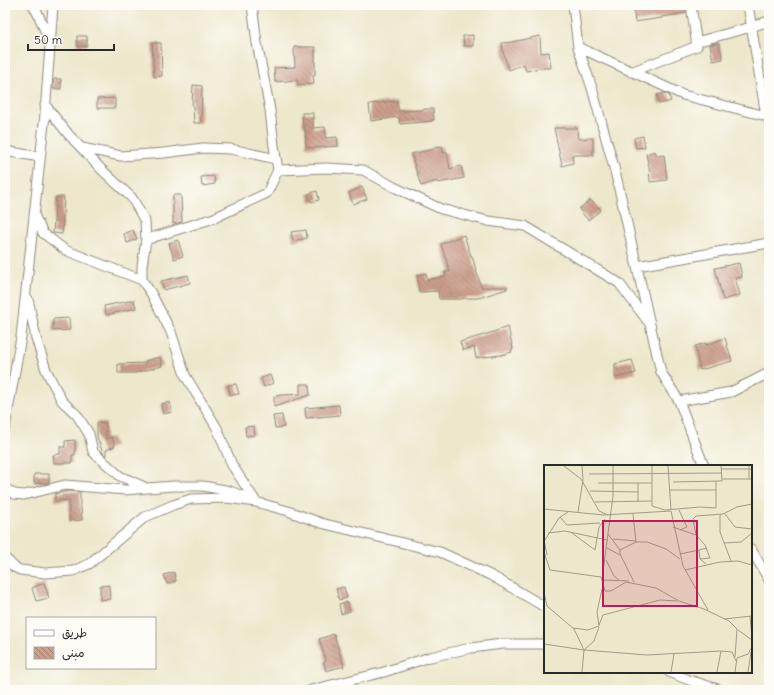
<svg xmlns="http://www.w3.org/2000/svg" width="774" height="695" font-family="Delius,'Playpen Sans Arabic',sans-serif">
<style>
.building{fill:url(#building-back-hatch)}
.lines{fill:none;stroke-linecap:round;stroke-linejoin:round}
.minor-casing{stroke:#8c897b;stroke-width:11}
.minor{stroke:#fff;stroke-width:9}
.inset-road{fill:none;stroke:#9f9c8b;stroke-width:1}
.view{fill:#c2185b;fill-opacity:0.15;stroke:#c2185b;stroke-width:2}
.inset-edge{fill:none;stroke:#2b2b2b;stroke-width:2}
</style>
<defs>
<pattern id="building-back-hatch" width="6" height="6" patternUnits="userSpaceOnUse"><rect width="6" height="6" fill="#cc9d8b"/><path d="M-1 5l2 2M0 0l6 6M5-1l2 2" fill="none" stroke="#a68072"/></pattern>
</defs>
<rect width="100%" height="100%" fill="#fdfcf7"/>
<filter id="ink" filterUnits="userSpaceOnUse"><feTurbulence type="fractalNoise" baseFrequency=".025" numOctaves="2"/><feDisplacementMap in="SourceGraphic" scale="8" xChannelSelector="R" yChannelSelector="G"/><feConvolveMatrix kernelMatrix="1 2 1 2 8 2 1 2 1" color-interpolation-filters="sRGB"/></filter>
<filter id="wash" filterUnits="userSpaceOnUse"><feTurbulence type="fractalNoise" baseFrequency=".012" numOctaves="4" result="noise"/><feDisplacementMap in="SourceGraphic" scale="16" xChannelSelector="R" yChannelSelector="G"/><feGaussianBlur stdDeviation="0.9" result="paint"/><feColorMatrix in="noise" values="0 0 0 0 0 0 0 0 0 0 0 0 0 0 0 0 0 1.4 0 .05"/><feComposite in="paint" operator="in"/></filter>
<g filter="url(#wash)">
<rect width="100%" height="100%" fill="#ede7cb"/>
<g id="blocks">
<path class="building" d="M 633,5 L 660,5 L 661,9 L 679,5 L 684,5 L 686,13 L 662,17 L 662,18 L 635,22 Z
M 473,35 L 473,46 L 464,46 L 463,36 Z
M 77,36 L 87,36 L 87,46 L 77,46 Z
M 540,36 L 541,53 L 549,52 L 551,68 L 540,68 L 526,71 L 524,64 L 509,70 L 503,52 L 502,43 L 512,42 Z
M 152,43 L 161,43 L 162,76 L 154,77 Z
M 719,43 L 723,59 L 713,61 L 710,44 Z
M 294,47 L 315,47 L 315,75 L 313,75 L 314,84 L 298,85 L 297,80 L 275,82 L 274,68 L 295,67 Z
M 54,79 L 61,79 L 61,89 L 53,89 Z
M 193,85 L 202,86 L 201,123 L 194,123 L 193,106 L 192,106 Z
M 664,93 L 669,95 L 671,101 L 659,104 L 657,95 Z
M 115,98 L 115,108 L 97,108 L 97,99 Z
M 397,101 L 399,111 L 424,110 L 424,109 L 433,109 L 434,120 L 432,120 L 432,121 L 400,124 L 399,117 L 371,121 L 369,104 Z
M 302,113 L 313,113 L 313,128 L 325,127 L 326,138 L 337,137 L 338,146 L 310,148 L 310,147 L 306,147 L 305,127 L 303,127 Z
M 554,128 L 577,128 L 578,139 L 593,138 L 593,155 L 572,155 L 573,163 L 562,166 Z
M 643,136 L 645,147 L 636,148 L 634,138 Z
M 442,146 L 443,153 L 447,152 L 450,169 L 461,166 L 464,178 L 438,183 L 437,181 L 421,186 L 411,154 L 434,149 L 434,147 Z
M 655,151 L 657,156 L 664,155 L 667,180 L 650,182 L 649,167 L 646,154 Z
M 214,176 L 215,184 L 202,186 L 201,177 Z
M 362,187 L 367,199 L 353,204 L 349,193 Z
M 317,191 L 319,200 L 311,202 L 308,194 Z
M 173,195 L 181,195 L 182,222 L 173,224 Z
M 56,197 L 64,197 L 62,234 L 53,233 Z
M 590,200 L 594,203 L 601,210 L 588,220 L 579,209 Z
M 133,230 L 137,239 L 127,243 L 124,234 Z
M 306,230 L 307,238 L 293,241 L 291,232 Z
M 464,235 L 471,256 L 472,256 L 481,287 L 507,287 L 507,289 L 478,298 L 463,298 L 463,299 L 439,299 L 438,291 L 419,292 L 417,275 L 426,273 L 427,280 L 446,276 L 445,272 L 450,272 L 441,244 Z
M 178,240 L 183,256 L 174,259 L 169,243 Z
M 739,263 L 742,277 L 735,278 L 740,295 L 723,300 L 715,268 Z
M 188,275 L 190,283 L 164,290 L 161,281 Z
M 134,300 L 136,308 L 106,315 L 104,306 Z
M 69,318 L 70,330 L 53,331 L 53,319 Z
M 508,327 L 513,349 L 511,350 L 512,352 L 501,355 L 476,358 L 474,347 L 463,350 L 460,342 L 487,334 Z
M 725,338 L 732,361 L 700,370 L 695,346 L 706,343 L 706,345 Z
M 160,357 L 162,366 L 135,373 L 118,373 L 118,364 L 146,363 L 145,361 Z
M 632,360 L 636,373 L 615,378 L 615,364 Z
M 270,375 L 273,383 L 264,387 L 261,378 Z
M 236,384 L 239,394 L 230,395 L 228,385 Z
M 300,384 L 309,384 L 310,395 L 274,407 L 274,397 L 281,395 L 300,394 Z
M 170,402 L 172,412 L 163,414 L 161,404 Z
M 339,405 L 340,415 L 306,418 L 305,408 Z
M 282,415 L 284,427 L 275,428 L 273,416 Z
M 97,422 L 106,423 L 106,439 L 112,437 L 115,446 L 106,450 L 106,456 L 103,453 L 97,437 Z
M 254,426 L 255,435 L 246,436 L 245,427 Z
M 75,440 L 75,455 L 72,455 L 72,463 L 54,463 L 53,455 L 60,454 L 60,447 L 65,447 L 65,441 Z
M 34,474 L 49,474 L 49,483 L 34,483 Z
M 69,491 L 80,492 L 80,507 L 81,507 L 82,520 L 69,521 L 69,500 L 55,501 L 55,494 Z
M 174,572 L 176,581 L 167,584 L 164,575 Z
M 44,583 L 49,598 L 36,601 L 32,588 Z
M 109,585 L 110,599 L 100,600 L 100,586 Z
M 344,587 L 347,598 L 339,600 L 336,589 Z
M 347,602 L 350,611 L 341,614 L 339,604 Z
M 334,634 L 344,667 L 340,667 L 326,671 L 324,662 L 326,661 L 319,639 Z"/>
</g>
</g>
<g filter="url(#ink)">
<use href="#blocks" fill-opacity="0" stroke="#8c897b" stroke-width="1"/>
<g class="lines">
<g class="minor-casing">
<path id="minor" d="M 33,5 L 38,14 L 49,40
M 252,5 L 257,43 L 270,110 L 274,146 L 278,170 L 326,168 L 363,170 L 394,187 L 441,209 L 488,221 L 525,226 L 619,283 L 650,324
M 573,5 L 578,47 L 592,88 L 615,171 L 661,372 L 679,401 L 704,466
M 748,5 L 766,116
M 696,42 L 751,27 L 769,21
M 578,47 L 683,95 L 766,116 L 769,120
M 631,72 L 697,46 L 691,5
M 45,105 L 69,135 L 101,169 L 132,198 L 145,221 L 146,240
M 82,148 L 121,156 L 164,153 L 203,148 L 231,149 L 276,159
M 5,151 L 40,157
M 34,215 L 43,233 L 65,250 L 142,280
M 637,266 L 769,243
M 28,299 L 36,338 L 46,370 L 62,401 L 77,415 L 89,434 L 93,452 L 120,476 L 147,488
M 679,401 L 731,392 L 769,373
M 5,427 L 21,337 L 45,114 L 53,5
M 5,488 L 14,494 L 24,495 L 65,485 L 125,490 L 148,488 L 173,486 L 203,486 L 230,491 L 245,497
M 256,502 L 232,465 L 217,428 L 185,375 L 171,332 L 151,293 L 142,280 L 142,266 L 146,240 L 154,237 L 214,218 L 267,193 L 278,170
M 751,549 L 769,580
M 5,558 L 14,567 L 20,570 L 45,573 L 73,571 L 89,564 L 145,517 L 173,505 L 191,499 L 227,498 L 256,502 L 288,511 L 321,523 L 440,552 L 492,576 L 545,607
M 669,672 L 689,680 L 721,690
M 311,690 L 384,672 L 430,657 L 471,648 L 502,644 L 545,644"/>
</g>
<use href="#minor" class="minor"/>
</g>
</g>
<g transform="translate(544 465)">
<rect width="208" height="208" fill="#ede7cb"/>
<path class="inset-road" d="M 20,1 L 37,14 L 55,46 L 64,50M 108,1 L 108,41 L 121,45 L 156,42 L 172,43 L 172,16M 124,1 L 127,45M 205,1 L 205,14M 177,4 L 208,4M 45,9 L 177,8M 178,14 L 208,14M 129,17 L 178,16 L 177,1M 54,18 L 108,18M 94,18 L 94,37M 126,25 L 172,25M 46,26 L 94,27M 51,37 L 108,36M 0,44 L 59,50 L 127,46 L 139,101 L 164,145M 135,45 L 143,62 L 136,65M 34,47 L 39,15 L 38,1M 89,49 L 92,77 L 103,77 L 122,84 L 136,94M 181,49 L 191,62 L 208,64M 176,50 L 176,67 L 187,96M 16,52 L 23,60 L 56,58M 129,62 L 152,70 L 161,80 L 166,93 L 156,94 L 162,99M 4,68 L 21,66 L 63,75M 28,68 L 51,85 L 55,62 L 61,54M 64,69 L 76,85M 152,70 L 149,54 L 152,51 L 179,49 L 193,42 L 208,39M 69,74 L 92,76M 0,75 L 3,90M 1,75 L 15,53 L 24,47M 180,78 L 197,77 L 208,68M 63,83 L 76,90M 0,87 L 6,105 L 57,112 L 61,126 L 67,126 L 82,117 L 112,123 L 135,136 L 160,144 L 185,156 L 193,164 L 191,192M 136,89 L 155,85M 156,94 L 155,85 L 163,83M 62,95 L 70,111 L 75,115M 141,105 L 176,97 L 194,96 L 208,100M 58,114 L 69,31 L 69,1M 59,115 L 85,116M 90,117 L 76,89 L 76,85 L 92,77M 0,127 L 3,141 L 30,164 L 40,185M 206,151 L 208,174M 180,154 L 208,151M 55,160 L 59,150 L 116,135 L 133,136M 29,163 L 44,165 L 55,161 L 53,147 L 58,124M 194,165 L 208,175M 0,179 L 40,185 L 38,207M 40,185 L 103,190 L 177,186M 40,185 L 50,176 L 55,162M 127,207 L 130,189M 173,207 L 177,186 L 188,187 L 192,196M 191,207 L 193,193 L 204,189 L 208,182M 204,207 L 207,187"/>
<path class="view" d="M 59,56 L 153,56 L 153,141 L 59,141 Z"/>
<rect width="208" height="208" class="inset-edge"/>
</g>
<rect width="774" height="695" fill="none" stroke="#fdfcf7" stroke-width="20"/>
<rect x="26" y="617" width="130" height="52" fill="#fdfcf7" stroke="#a9a8a5"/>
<rect x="34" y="630" width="20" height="6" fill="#ffffff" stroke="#a9a8a5"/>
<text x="62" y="637" font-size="12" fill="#2b2b2b">طريق</text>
<rect x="34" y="647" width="20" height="12" fill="url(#building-back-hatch)" stroke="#a9a8a5"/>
<text x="62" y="657" font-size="12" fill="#2b2b2b">مبنى</text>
<path d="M28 44v6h86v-6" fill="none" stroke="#2b2b2b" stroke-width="2"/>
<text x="34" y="44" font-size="12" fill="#2b2b2b" stroke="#fdfcf7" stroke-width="3" paint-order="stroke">50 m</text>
</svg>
